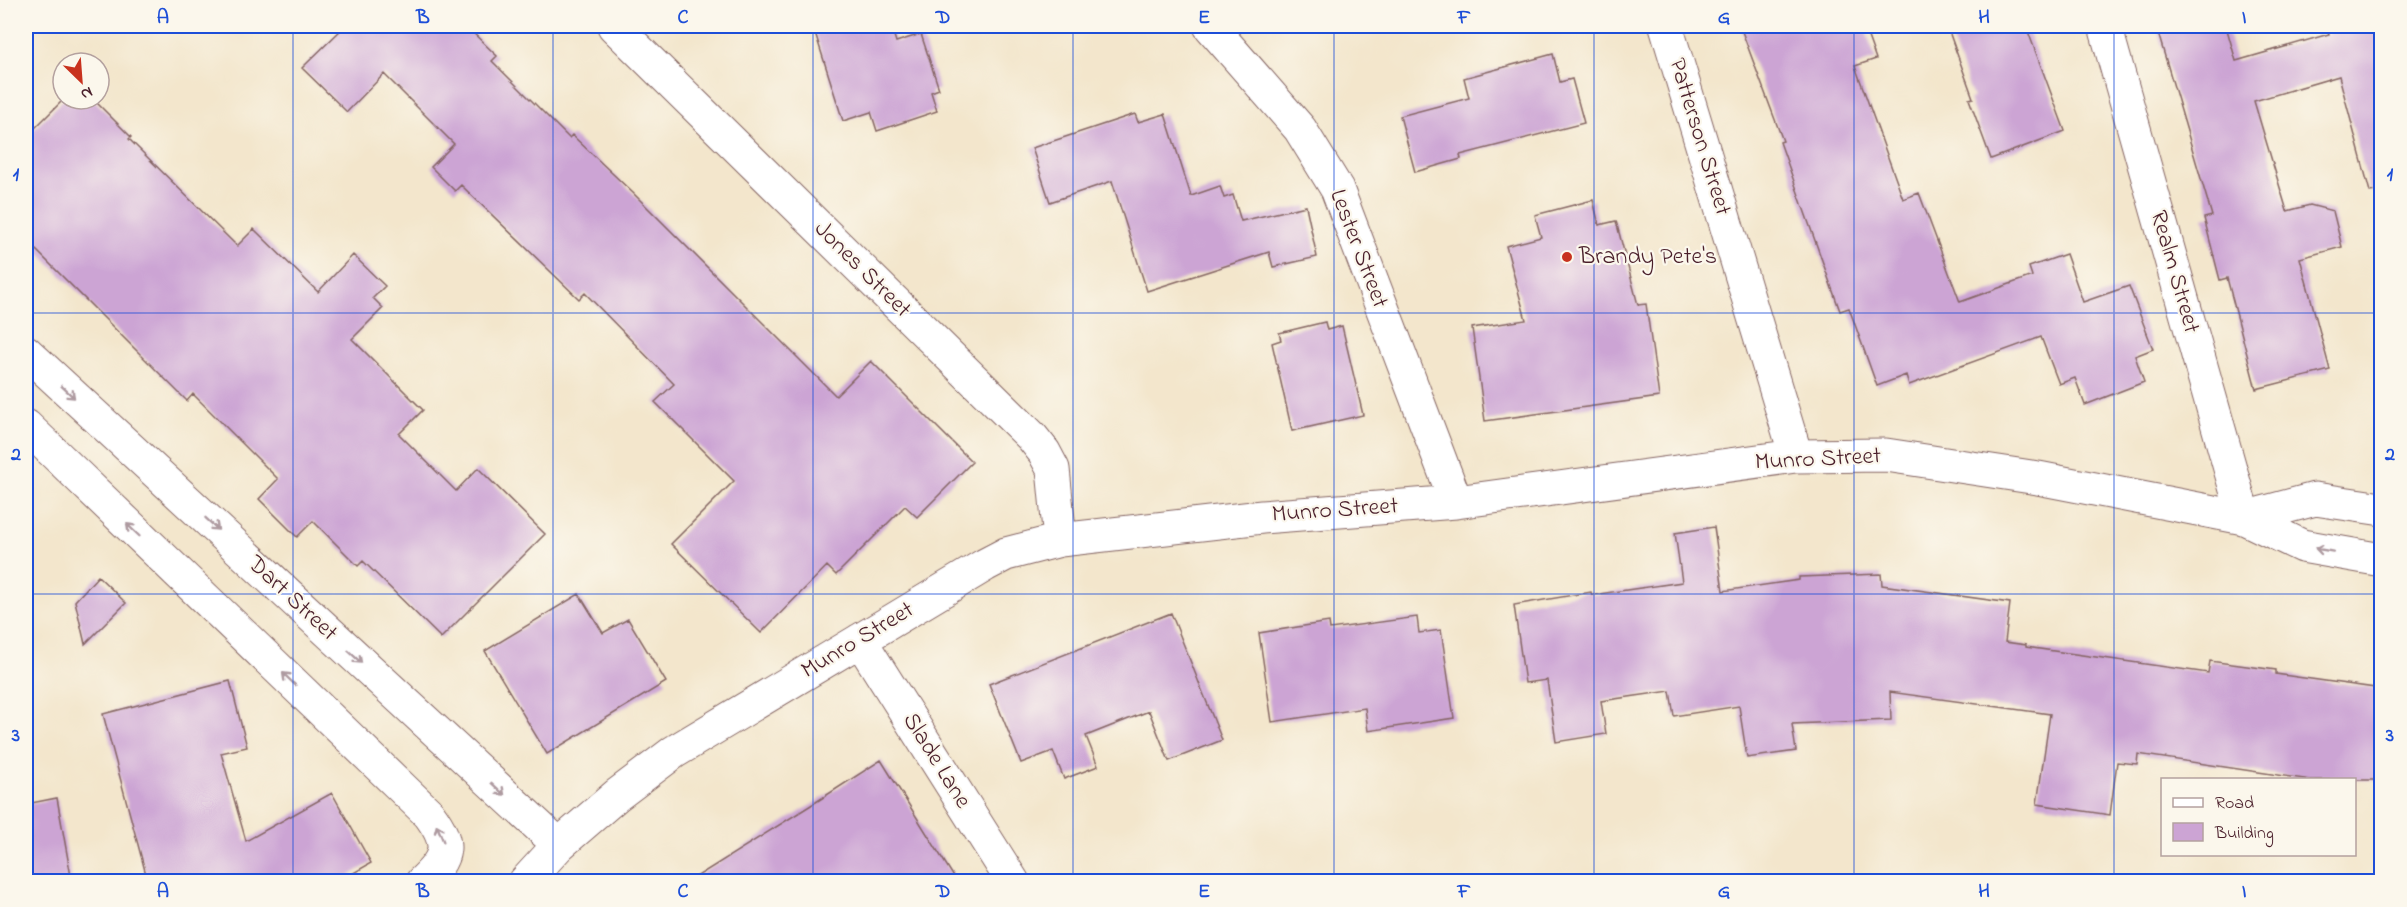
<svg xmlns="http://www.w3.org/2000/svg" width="2407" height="907" font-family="'Indie Flower',sans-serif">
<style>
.building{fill:#cca4d4}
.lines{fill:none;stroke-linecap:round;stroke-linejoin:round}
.minor-casing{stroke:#856563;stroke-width:35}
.minor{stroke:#fff;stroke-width:33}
.oneway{stroke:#ae9aa0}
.grid{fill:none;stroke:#1d4ed8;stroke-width:1.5;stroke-opacity:0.55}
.poi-dot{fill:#c8321e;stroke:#fbf7ec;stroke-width:2}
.labels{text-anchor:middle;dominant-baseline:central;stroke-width:4.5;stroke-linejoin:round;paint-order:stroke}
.street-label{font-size:24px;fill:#4a1f2b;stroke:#fbf7ec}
.poi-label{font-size:24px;fill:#4a1f2b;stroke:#fbf7ec;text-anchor:start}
.neatline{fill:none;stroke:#1d4ed8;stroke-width:2}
.grid-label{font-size:20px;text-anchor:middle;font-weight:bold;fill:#1d4ed8}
</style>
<rect width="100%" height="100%" fill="#fbf7ec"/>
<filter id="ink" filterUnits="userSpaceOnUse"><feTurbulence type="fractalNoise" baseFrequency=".0167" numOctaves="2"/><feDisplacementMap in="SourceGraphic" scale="12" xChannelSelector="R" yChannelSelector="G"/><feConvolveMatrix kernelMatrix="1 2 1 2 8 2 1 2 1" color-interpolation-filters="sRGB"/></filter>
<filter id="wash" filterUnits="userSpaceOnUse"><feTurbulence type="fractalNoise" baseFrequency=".008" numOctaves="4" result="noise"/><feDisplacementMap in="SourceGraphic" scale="24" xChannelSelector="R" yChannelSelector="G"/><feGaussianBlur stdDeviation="1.35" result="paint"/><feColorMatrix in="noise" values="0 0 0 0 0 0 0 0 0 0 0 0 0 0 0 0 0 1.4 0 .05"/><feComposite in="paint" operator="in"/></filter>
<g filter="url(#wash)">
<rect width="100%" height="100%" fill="#f3e6cc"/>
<g id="blocks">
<path class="building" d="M 345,26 L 466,26 L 497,56 L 492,61 L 569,138 L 572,135 L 633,193 L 836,396 L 871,361 L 972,462 L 917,517 L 905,506 L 836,575 L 827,566 L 761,633 L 671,544 L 734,481 L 655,402 L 674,384 L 585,293 L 579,299 L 461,185 L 455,191 L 431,167 L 454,144 L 384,74 L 347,112 L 302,68 Z
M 813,26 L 891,26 L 896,42 L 921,34 L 939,89 L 931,92 L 937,111 L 877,131 L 871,112 L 843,121 Z
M 1740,26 L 1864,26 L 1876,59 L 1855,66 L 1903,199 L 1919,193 L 1960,302 L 2032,276 L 2029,267 L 2066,254 L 2083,302 L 2129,286 L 2153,349 L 2135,356 L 2144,382 L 2085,405 L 2075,378 L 2059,384 L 2041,337 L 1909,385 L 1906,375 L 1877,386 L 1849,308 L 1840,311 L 1780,142 L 1783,141 Z
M 1947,26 L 2026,26 L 2065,131 L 1991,159 L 1969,99 L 1973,98 Z
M 2156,26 L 2226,26 L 2236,61 L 2329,34 L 2327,26 L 2382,26 L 2382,190 L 2370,192 L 2339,76 L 2254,101 L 2287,211 L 2310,205 L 2333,211 L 2342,247 L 2300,258 L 2330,370 L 2256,389 L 2227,278 L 2220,280 L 2204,218 L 2212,216 Z
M 1553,54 L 1560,82 L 1572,79 L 1584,123 L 1460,155 L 1461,159 L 1415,172 L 1400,116 L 1469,98 L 1464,78 Z
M 64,99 L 93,99 L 131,137 L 129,139 L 237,246 L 254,229 L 318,292 L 353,255 L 385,286 L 373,298 L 383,308 L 352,339 L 423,410 L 399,434 L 456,491 L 478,468 L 545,534 L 441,638 L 363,561 L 358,566 L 313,521 L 297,537 L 259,499 L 278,479 L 193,394 L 187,401 L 26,240 L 26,137 Z
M 1135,114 L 1138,122 L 1165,114 L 1191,196 L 1220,186 L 1224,198 L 1233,195 L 1241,221 L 1306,206 L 1317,257 L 1273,267 L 1269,252 L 1147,291 L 1112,181 L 1050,202 L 1032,148 Z
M 1593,200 L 1599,225 L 1616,221 L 1638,305 L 1646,304 L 1659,397 L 1485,421 L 1472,328 L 1526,320 L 1506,246 L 1541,237 L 1535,215 Z
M 1325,322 L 1327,330 L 1342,326 L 1363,415 L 1292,431 L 1272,343 L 1281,340 L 1279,333 Z
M 1714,527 L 1723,591 L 1799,580 L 1799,577 L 1881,574 L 1882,585 L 2010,603 L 2005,642 L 2026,645 L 2026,647 L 2208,673 L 2210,661 L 2276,670 L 2276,674 L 2382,689 L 2382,780 L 2311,780 L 2138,754 L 2137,764 L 2117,762 L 2110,815 L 2037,804 L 2050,714 L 1890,692 L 1891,720 L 1792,724 L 1796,751 L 1747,758 L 1739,706 L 1674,716 L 1670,691 L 1601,701 L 1606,734 L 1556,742 L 1547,680 L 1525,683 L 1514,605 L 1591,592 L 1592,595 L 1682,582 L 1675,533 Z
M 98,576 L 126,603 L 85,644 L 75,601 Z
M 579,594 L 603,633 L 628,619 L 666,682 L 547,754 L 485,651 Z
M 1171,613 L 1222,740 L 1169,761 L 1149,711 L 1086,736 L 1098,766 L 1064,779 L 1053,751 L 1021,763 L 989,684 Z
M 1417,617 L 1419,633 L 1441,630 L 1454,718 L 1368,731 L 1365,708 L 1272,722 L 1259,633 L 1329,622 L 1330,629 Z
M 230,681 L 247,747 L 221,753 L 246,841 L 332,793 L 371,863 L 338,882 L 148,882 L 103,714 Z
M 881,760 L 957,882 L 688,882 L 816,802 Z
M 57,798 L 72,882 L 26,882 L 26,804 Z"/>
</g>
</g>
<g filter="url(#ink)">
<use href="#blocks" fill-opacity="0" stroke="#856563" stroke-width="1.5"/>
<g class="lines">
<g class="minor-casing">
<path id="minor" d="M 614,26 L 1032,437 L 1044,452 L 1053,469 L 1060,540
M 1210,26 L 1300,129 L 1337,189 L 1456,502
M 1666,26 L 1796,456
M 2105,26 L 2244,518
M 26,352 L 559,845
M 26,426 L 429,814 C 451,844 449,857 422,882
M 2244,518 L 2315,499 L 2382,509
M 860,640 L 1013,882
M 525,882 L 559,845 L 617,795 L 674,752 L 985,565 L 1006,554 L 1060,540 L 1262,517 L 1456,502 L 1796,456 L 1886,455 L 2038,478 L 2244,518 L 2302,546 L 2382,560"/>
</g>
<use href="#minor" class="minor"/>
</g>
<defs><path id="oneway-shaft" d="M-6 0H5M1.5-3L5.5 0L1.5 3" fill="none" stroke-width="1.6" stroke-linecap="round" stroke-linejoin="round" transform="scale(1.5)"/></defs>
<g class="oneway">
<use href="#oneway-shaft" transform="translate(68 392) rotate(43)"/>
<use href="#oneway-shaft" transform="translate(212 524) rotate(43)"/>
<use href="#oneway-shaft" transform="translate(133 530) rotate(-136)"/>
<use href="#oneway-shaft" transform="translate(2324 550) rotate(-170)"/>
<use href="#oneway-shaft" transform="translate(355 657) rotate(43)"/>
<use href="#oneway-shaft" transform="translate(289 679) rotate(-136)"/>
<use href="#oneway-shaft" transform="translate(498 789) rotate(43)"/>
<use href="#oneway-shaft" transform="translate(440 833) rotate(-112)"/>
</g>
</g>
<path class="grid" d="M 293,26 L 293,882M 553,26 L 553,882M 813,26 L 813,882M 1073,26 L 1073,882M 1334,26 L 1334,882M 1594,26 L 1594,882M 1854,26 L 1854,882M 2114,26 L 2114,882M 26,313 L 2382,313M 26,594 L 2382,594"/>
<circle class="poi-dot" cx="1567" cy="257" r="6"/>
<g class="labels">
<g class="street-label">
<text transform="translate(1699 137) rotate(73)">Patterson Street</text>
<text transform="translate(1358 249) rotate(69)">Lester Street</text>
<text transform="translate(862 270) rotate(45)">Jones Street</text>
<text transform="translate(2174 272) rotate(74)">Realm Street</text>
<text transform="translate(1818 460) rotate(-3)">Munro Street</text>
<text transform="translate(1335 511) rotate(-4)">Munro Street</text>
<text transform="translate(292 599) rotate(43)">Dart Street</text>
<text transform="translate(858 641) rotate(-31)">Munro Street</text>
<text transform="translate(936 761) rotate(58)">Slade Lane</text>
</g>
<g class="poi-label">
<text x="1579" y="257">Brandy Pete's</text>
</g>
</g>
<rect width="2407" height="907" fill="none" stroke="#fbf7ec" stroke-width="66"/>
<rect x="2161" y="778" width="195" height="78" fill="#fbf7ec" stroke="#b4a19f" stroke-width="1.5"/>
<rect x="2173" y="798" width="30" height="9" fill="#ffffff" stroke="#b4a19f" stroke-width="1.5"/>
<text x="2215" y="808" font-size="18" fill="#4a1f2b">Road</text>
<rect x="2173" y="823" width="30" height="18" fill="#cca4d4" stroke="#b4a19f" stroke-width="1.5"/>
<text x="2215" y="838" font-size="18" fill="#4a1f2b">Building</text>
<g transform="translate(81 81) rotate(155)"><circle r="28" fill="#fbf7ec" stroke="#b4a19f" stroke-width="1.5"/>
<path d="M0-4.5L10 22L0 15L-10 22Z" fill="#c8321e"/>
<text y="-9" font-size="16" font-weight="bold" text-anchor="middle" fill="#4a1f2b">N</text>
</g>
<rect x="33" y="33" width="2341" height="841" class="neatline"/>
<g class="grid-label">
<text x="163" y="23">A</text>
<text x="423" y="23">B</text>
<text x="683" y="23">C</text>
<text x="943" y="23">D</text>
<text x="1204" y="23">E</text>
<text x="1464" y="23">F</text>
<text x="1724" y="23">G</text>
<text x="1984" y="23">H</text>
<text x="2244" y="23">I</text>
<text x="16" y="180">1</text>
<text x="2390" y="180">1</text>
<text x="16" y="460">2</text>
<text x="2390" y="460">2</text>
<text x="16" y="741">3</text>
<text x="2390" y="741">3</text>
<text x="163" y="897">A</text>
<text x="423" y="897">B</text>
<text x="683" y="897">C</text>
<text x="943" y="897">D</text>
<text x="1204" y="897">E</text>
<text x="1464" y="897">F</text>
<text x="1724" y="897">G</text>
<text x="1984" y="897">H</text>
<text x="2244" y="897">I</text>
</g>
</svg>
